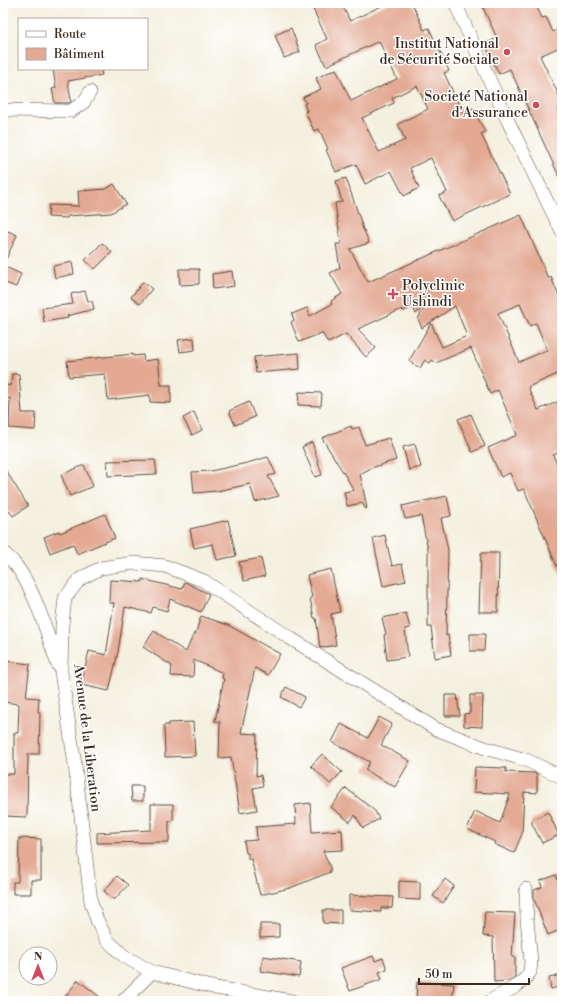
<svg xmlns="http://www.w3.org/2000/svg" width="565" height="1004" font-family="'Libre Bodoni',serif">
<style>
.building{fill:#e3a993;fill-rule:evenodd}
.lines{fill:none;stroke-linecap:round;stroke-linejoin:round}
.minor-casing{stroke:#57483b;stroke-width:14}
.minor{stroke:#fff;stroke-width:13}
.poi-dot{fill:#d1495b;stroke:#fff;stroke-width:1.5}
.labels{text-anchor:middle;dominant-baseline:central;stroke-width:3;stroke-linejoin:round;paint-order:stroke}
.poi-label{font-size:14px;fill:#3b2a1e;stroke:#fff;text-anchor:end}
.street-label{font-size:14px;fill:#3b2a1e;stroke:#fff}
</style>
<rect width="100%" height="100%" fill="#fff"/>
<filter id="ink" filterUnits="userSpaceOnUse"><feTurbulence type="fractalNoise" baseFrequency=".025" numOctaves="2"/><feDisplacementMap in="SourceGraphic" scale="8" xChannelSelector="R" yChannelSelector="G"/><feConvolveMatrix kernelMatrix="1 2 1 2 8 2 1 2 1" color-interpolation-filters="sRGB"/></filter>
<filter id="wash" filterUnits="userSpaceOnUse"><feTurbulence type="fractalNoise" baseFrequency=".012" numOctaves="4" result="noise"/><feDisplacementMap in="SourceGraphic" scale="16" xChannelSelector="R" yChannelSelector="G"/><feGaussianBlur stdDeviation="0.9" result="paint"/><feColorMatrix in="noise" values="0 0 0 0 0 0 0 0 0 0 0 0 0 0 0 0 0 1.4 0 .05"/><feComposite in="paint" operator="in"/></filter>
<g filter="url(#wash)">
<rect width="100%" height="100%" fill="#f4f0df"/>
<g id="blocks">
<path class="building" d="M 310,3 L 341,3 L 350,21 L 388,3 L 412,3 L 424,30 L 429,28 L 449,71 L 444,73 L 463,113 L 473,108 L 485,132 L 481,134 L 510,194 L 452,221 L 439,196 L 447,192 L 431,158 L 410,168 L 419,188 L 404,196 L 391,171 L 365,184 L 356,164 L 336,172 L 326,150 L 328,149 L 319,129 L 314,131 L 305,111 L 307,111 L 304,104 L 306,103 L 303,97 L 321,89 L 316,78 L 336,69 L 351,101 L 397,79 L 379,41 L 326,66 L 316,45 L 327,39 ZM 417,86 L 428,109 L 398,124 L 405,140 L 379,152 L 362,118 L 394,103 L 392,98 Z
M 481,3 L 535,3 L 542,18 L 546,17 L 553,32 L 562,28 L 562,46 L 540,56 L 562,102 L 562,107 L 557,109 L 562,119 L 562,183 L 510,69 L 499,74 L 485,44 L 497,38 Z
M 291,28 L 300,52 L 284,58 L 275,35 Z
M 53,69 L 101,69 L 102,75 L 68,81 L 71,101 L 69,103 L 55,103 L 52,89 L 56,88 Z
M 346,178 L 361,222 L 363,230 L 364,230 L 369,243 L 350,249 L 368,282 L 521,215 L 548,278 L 551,277 L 562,304 L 562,372 L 528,387 L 538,410 L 562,400 L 562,451 L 553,455 L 562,476 L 562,578 L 524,489 L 518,491 L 510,473 L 501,477 L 488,448 L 517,435 L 498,390 L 490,394 L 471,348 L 436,363 L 432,360 L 430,363 L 425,360 L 420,368 L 409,361 L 431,323 L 442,347 L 467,336 L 455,306 L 422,328 L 418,319 L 427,303 L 416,314 L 413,307 L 403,311 L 402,309 L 358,329 L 376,348 L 366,357 L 346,334 L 328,343 L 322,333 L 299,342 L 291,322 L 294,320 L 292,314 L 307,308 L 310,316 L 332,304 L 331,301 L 342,294 L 330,273 L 340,268 L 336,244 L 341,244 L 335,203 L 342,202 L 336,181 ZM 520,304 L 530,326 L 536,323 L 547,350 L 519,362 L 498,313 Z
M 114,184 L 126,204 L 111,213 L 68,216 L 67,218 L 48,217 L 49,205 L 79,206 L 78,191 L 106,189 Z
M 3,229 L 17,235 L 3,266 L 21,274 L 16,287 L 3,282 Z
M 102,243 L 112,252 L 95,269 L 85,260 Z
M 72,262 L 74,274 L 55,278 L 53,266 Z
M 179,269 L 199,269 L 199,284 L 180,285 Z
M 232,271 L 234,286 L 213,289 L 212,274 Z
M 143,282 L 152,289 L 140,304 L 131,297 Z
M 85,291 L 88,301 L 92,301 L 94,309 L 67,316 L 68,318 L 44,322 L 42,308 L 73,304 L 71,294 Z
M 194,338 L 195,350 L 180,352 L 178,340 Z
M 299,353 L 300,369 L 256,373 L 254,357 Z
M 133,354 L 133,356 L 143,355 L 144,361 L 158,359 L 161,385 L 171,385 L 171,403 L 150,402 L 150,395 L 108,400 L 105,374 L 69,377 L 67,361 Z
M 12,374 L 19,374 L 22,413 L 36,413 L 35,430 L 9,428 L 10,398 L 3,399 L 3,386 L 11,385 Z
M 299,392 L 322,393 L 321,406 L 298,405 Z
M 249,402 L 255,417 L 235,425 L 229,411 Z
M 194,412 L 202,430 L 192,435 L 183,418 Z
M 471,414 L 485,446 L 472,452 L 458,419 Z
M 351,426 L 352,429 L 359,427 L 365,445 L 389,438 L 396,460 L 371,468 L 360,474 L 367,508 L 366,509 L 362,503 L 347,506 L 344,492 L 354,490 L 322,438 Z
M 312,442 L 322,475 L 315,477 L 302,447 Z
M 415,444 L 421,467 L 409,470 L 403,447 Z
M 268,457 L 276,474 L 268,476 L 279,496 L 255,502 L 250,484 L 217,491 L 194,493 L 192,472 L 211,471 L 247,463 Z
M 155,460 L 157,474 L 108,476 L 107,461 Z
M 84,465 L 93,486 L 70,496 L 61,475 Z
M 3,466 L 28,506 L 13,516 L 9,511 L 3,515 Z
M 447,496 L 451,516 L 441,518 L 448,550 L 446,636 L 448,635 L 451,655 L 435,658 L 431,627 L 428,627 L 428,550 L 421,516 L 405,519 L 402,506 Z
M 105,514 L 115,538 L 77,554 L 73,544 L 50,553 L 44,537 L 59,531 L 60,533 Z
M 228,520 L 236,556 L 217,560 L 213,544 L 194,548 L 190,529 Z
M 385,535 L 392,566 L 402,564 L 406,581 L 383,586 L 373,538 Z
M 481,553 L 499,553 L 498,612 L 479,612 Z
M 261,558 L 265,576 L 244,581 L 239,562 Z
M 331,569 L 340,612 L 331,614 L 336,645 L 320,648 L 316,618 L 314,618 L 310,598 L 312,597 L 307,575 Z
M 142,579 L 182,589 L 185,582 L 209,594 L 201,612 L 170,599 L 167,611 L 153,607 L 151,613 L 125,607 L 118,652 L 109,691 L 81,685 L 89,651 L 106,655 L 114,603 L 109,603 L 110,580 L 142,582 Z
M 406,613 L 410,628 L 405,629 L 408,657 L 387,660 L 384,635 L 386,634 L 382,618 Z
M 201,616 L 228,625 L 280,654 L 268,675 L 255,668 L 241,733 L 257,734 L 256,776 L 261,775 L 263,786 L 253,788 L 257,810 L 240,813 L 231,757 L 219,758 L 220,722 L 215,721 L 224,679 L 222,678 L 223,673 L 194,660 L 193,677 L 171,676 L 172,666 L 143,647 L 154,631 L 186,652 L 194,633 L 195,635 Z
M 470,634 L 485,634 L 484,651 L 470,651 Z
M 6,661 L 30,664 L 26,697 L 39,698 L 38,712 L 40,712 L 39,754 L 28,754 L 27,817 L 3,816 L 3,774 L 14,774 L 14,733 L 18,733 L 19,704 L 4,702 L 3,680 Z
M 286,687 L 305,697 L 299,707 L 281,697 Z
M 445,695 L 457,695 L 460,716 L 445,716 Z
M 470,695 L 483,695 L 482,727 L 464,726 L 464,714 L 470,713 Z
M 379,717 L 392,724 L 381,745 L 410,761 L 395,787 L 365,770 L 370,762 L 332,742 L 341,724 L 368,738 Z
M 193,722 L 195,756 L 165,757 L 164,725 L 169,725 L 169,723 Z
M 322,754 L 342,772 L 330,784 L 311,766 Z
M 475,767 L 506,768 L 506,772 L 535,773 L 537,774 L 537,793 L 524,792 L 522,834 L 514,853 L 494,844 L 495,842 L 467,829 L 475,811 L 500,823 L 510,794 L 474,792 Z
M 131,786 L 143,786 L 143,801 L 132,801 Z
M 346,788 L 375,811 L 379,819 L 363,828 L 355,815 L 350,822 L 331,807 Z
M 310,803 L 312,832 L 342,830 L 343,850 L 323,851 L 330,867 L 330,872 L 290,888 L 260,895 L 251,859 L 248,859 L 248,853 L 246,853 L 244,841 L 257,840 L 256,827 L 296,824 L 295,805 Z
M 151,804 L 173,804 L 173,821 L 169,821 L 169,842 L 97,843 L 97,833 L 151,830 Z
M 548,812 L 559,835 L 542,843 L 532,824 L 532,820 Z
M 19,838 L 41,839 L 41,880 L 31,880 L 31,894 L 13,894 L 13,882 L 18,882 Z
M 556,875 L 562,890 L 562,929 L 548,935 L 534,899 L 534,890 L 542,887 L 540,881 Z
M 117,876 L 128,885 L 114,900 L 104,891 Z
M 445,879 L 454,886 L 443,903 L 433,896 Z
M 399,881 L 420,882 L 420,900 L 399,899 Z
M 349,895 L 393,897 L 392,908 L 381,908 L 381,912 L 349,910 Z
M 323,910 L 341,910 L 341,924 L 323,923 Z
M 485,912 L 515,913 L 512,957 L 515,957 L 515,977 L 509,981 L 494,982 L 493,937 L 483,936 Z
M 260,924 L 279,924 L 279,937 L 260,938 Z
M 263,956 L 301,962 L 299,977 L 261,971 Z
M 373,956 L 375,961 L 383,958 L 387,969 L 379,972 L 382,979 L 350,991 L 341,968 Z
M 562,975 L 562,986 L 551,989 L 549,978 Z
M 78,980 L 105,1001 L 62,1001 Z
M 417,982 L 454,984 L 452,1001 L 416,1001 Z"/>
</g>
</g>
<g filter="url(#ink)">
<use href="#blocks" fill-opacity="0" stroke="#57483b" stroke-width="1"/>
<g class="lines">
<g class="minor-casing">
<path id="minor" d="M 455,3 L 507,119 L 562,232
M 3,110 L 71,111 L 84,102 L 90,92
M 3,552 C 7,556 11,559 14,563 C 36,590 46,632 58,665
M 123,1001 L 152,972
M 292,1001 L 216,988 L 152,972 L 124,956 L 107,940 L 97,920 L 91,902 L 75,765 L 61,672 L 62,625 L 65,598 L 80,579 L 101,568 L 134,563 L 165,566 L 204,581 L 290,638 L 436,729 L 485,748 L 526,760 L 562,777
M 490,1001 L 515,987 L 525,979 L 530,972 L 531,962 L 527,919 L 526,889"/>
</g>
<use href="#minor" class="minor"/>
</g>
</g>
<g class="poi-dot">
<circle cx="507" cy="52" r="4"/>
<circle cx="536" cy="105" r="4"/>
<path d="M391 288h4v4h4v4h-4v4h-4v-4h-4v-4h4z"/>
</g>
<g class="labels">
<g class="poi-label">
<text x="499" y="44">Institut National<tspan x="499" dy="16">de Sécurité Sociale</tspan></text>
<text x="528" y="97">Societé National<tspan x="528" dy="16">d'Assurance</tspan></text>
<text x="402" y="286" text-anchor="start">Polyclinic<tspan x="402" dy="16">Ushindi</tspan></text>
</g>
<g class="street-label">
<text transform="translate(87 738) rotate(83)">Avenue de la Liberation</text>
</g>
</g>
<rect width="565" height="1004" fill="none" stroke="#fff" stroke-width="16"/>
<rect x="18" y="18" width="130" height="52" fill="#ffffff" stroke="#b1aaa5"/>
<rect x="26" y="31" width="20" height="6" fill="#ffffff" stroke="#b1aaa5"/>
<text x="54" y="38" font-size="12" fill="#3b2a1e">Route</text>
<rect x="26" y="48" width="20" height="12" fill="#e3a993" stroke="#b1aaa5"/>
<text x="54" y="58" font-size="12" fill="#3b2a1e">Bâtiment</text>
<g transform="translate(38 966)"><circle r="19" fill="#ffffff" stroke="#b1aaa5"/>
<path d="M0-3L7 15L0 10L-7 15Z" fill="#d1495b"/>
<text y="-6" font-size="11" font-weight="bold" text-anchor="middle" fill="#3b2a1e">N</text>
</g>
<path d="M419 978v6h110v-6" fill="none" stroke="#3b2a1e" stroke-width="2"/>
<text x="425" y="978" font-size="12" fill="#3b2a1e" stroke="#ffffff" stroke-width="3" paint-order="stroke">50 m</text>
</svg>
